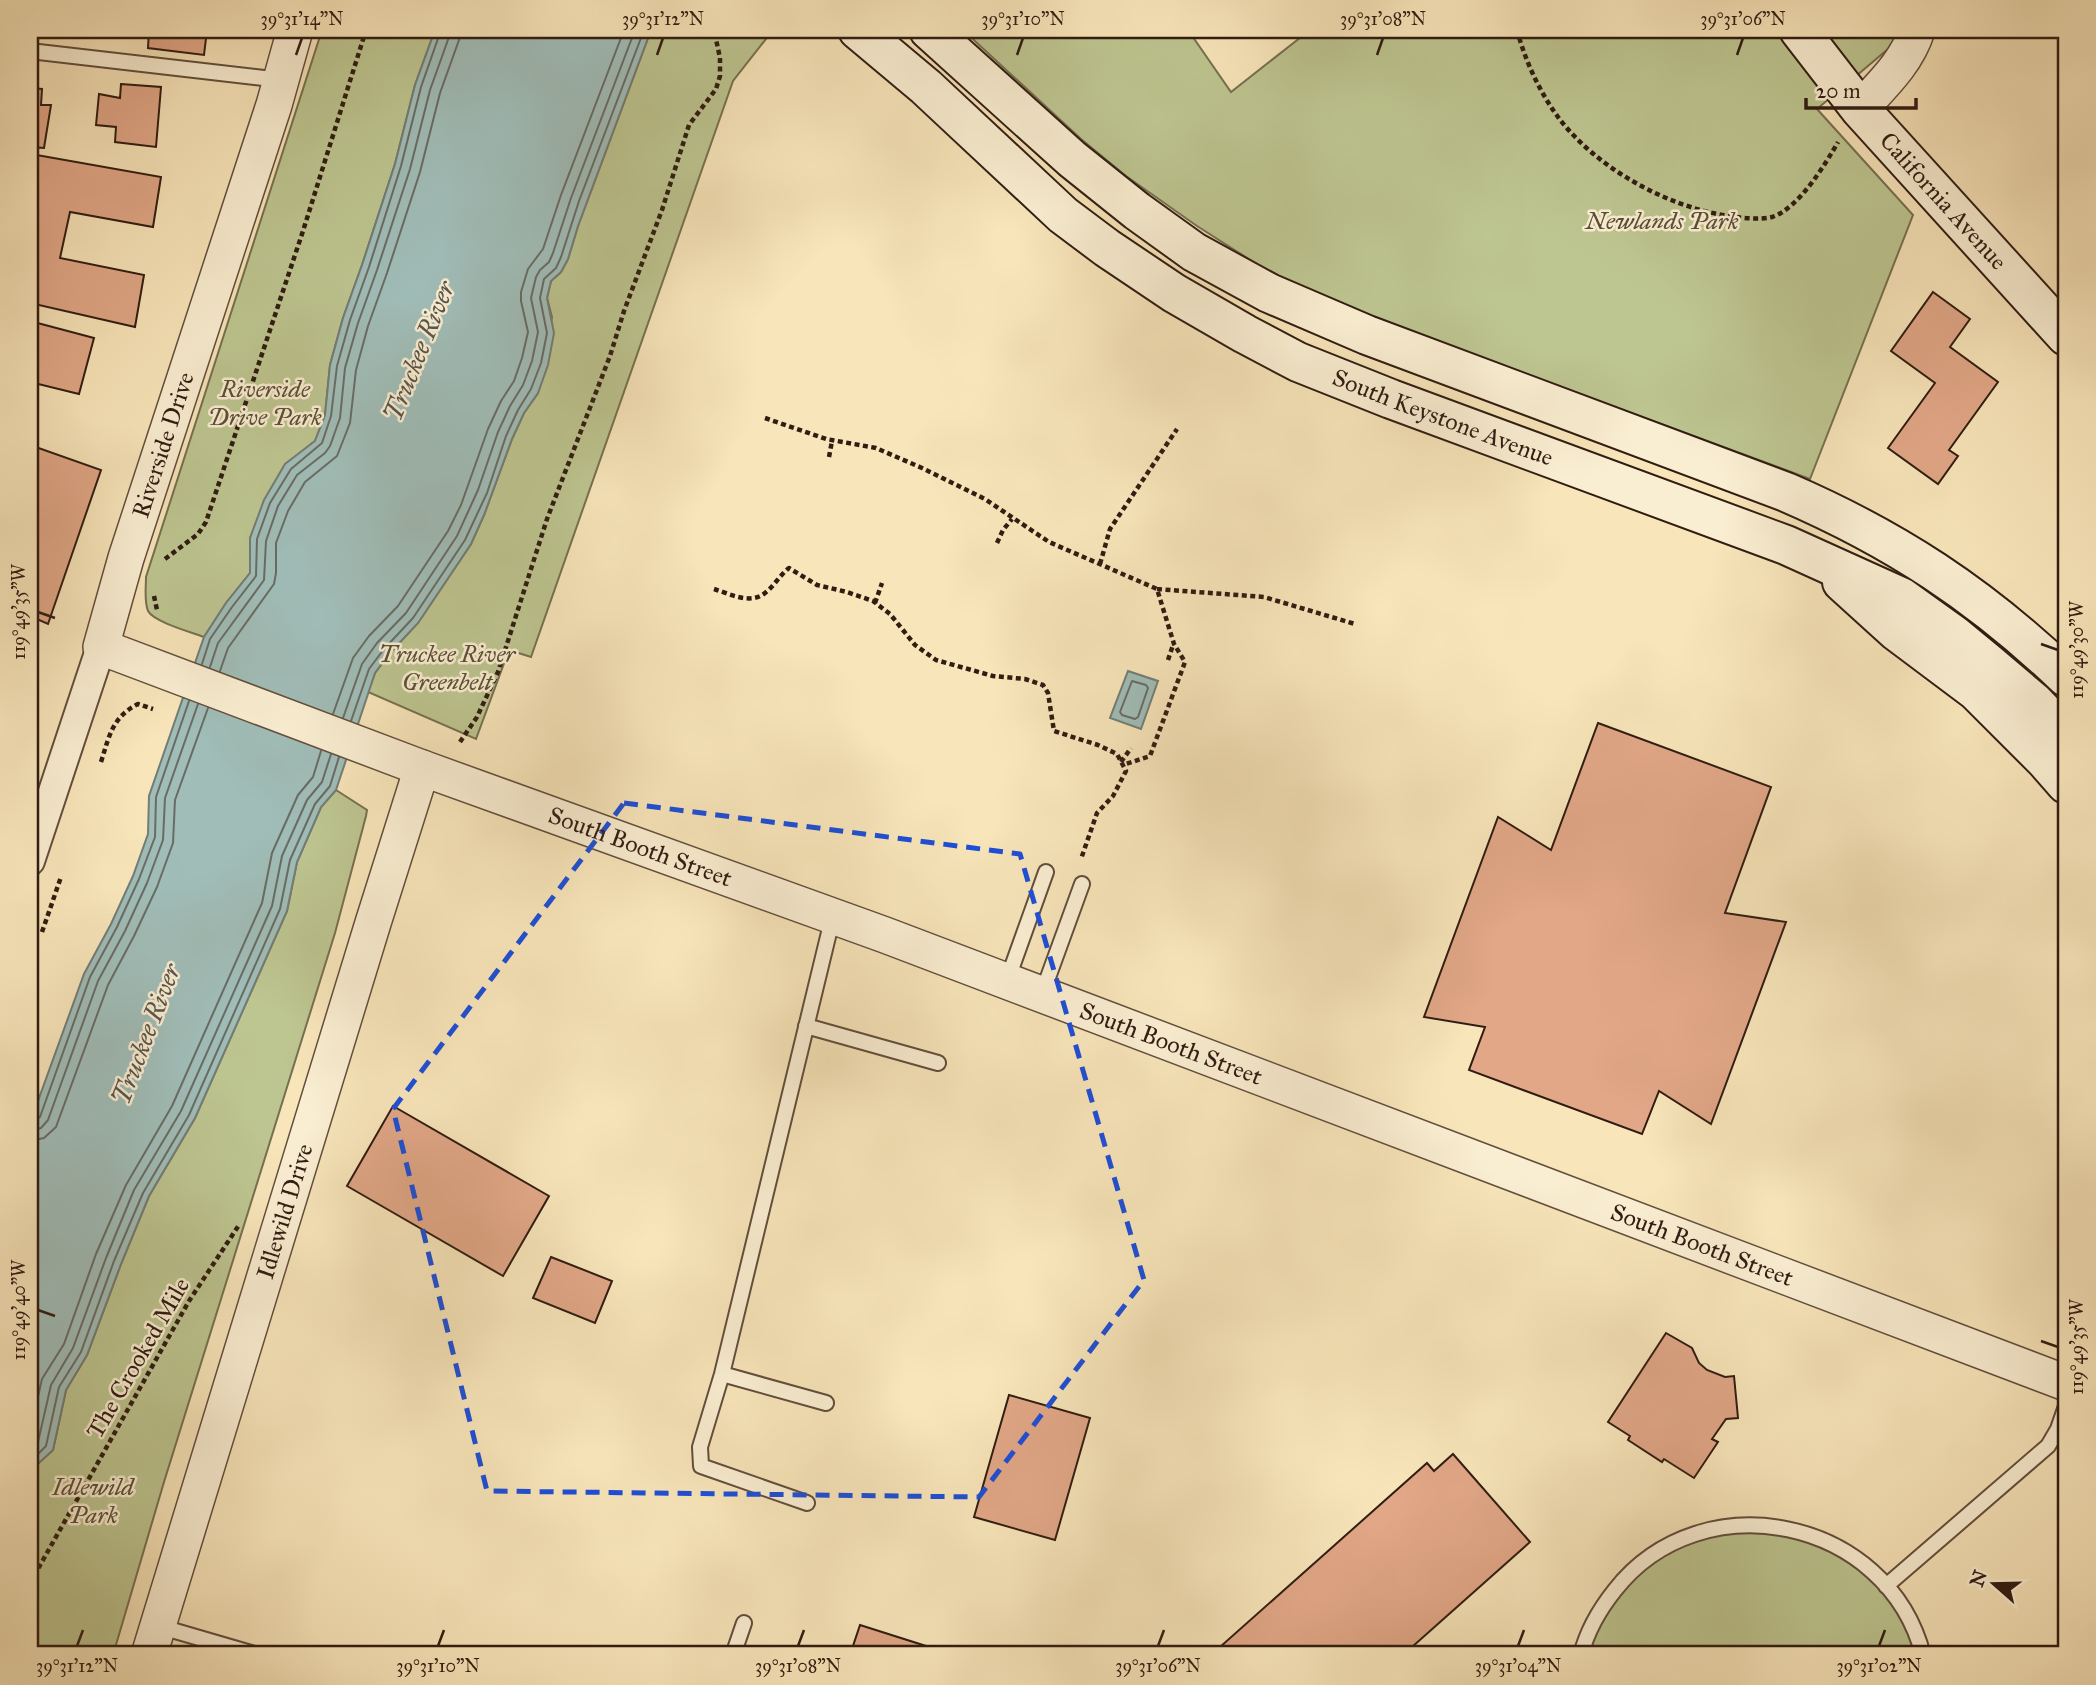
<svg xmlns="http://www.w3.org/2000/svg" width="2096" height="1685" font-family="'IM FELL Great Primer',serif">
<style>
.green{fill:#bdc590;stroke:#767051;stroke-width:2}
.water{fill:#a0bdb8;stroke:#737d76;stroke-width:2}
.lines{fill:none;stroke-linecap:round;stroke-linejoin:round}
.shore{stroke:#686c65;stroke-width:2}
.building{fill:#e1a787;stroke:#301c12;stroke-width:2}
.service-casing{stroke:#624e3c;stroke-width:18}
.minor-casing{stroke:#624e3c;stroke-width:32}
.tertiary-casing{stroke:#624e3c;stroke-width:38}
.secondary-casing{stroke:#301c12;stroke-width:42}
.path{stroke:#301c12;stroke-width:4.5;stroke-dasharray:5 3.5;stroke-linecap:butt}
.service{stroke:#faeed2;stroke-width:14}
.minor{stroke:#faeed2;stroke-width:28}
.tertiary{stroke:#faeed2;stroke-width:35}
.secondary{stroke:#faeed2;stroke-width:38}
.marked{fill:none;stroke:#1d4ed8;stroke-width:5;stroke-dasharray:14 9;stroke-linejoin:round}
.ticks{fill:none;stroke:#301c12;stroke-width:2.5}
.labels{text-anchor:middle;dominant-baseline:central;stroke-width:5;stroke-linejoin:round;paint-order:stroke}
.street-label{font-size:24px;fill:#301c12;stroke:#faeed2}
.park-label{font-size:24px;font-style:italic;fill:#5a4f38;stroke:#faeed2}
.water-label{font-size:26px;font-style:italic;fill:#57544c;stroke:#faeed2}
.neatline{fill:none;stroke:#301c12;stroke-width:2.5}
.ticks-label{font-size:18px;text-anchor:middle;fill:#301c12}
</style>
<rect width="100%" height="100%" fill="#f8e5ba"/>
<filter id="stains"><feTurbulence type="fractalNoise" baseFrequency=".00286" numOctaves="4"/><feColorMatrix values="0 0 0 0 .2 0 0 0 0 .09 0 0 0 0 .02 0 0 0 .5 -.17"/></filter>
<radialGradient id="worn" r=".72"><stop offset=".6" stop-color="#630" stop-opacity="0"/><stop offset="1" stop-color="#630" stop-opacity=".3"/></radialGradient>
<path class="green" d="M 322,30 L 435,30 L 415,85 L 395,164 L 362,265 L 343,318 L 330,365 L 325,415 L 315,441 L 285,465 L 250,538 L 250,573 L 226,603 L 204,637 C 191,632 154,622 148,611 C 144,601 146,588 146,577 Z
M 651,30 L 773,30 L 733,81 L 531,657 L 509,650 L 476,739 L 368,692 L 375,673 L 389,654 L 418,623 L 471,544 L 484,515 L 512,439 L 524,413 L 538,393 L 552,317 L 547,298 L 551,281 L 561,272 L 568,259 L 578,226 Z
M 963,30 L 1188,30 L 1231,92 L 1310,30 L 1900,30 L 1888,49 L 1817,109 L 1913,215 L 1810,479 L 1366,315 L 1266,270 L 1197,226 L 1126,176 L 1081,139 Z
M 336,790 L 367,810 L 366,816 L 335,933 L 164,1482 L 113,1655 L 30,1655 L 30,1471 L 53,1450 L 66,1390 L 87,1355 L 121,1264 L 149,1196 L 195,1118 L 287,911 L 297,862 L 321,807 Z
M 1719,1527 L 1828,1541 L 1886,1586 L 1922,1655 L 1581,1655 L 1600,1609 L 1651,1555 Z"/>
<path class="water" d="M 435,30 L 651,30 L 578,226 L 568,259 L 561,272 L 551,281 L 547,298 L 554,333 L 548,365 L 538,393 L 524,413 L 512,439 L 484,515 L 471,544 L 418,623 L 389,654 L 375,673 L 336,790 L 321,807 L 297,862 L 287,911 L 195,1118 L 149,1196 L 121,1264 L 87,1355 L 66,1390 L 53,1450 L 30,1471 L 30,1123 L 84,974 L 111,924 L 133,876 L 148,834 L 149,796 L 204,637 L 226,603 L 250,573 L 250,538 L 264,500 L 285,464 L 315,441 L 325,415 L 330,365 L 343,318 L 362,265 L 395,164 L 415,85 Z
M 1128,671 L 1158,681 L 1141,729 L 1110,718 Z"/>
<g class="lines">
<path class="shore" d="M 202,664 L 210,639 L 232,607 L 256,576 L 257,539 L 270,503 L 291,469 L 322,443 L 331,416 L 337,366 L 350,320 L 369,267 L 401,166 L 421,87 L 441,30
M 210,667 L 218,643 L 264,580 L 266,541 L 278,506 L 297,475 L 325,453 L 330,446 L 340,418 L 345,368 L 358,323 L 377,270 L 410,169 L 430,90 L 449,37 L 450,30
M 220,671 L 228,648 L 274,584 L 276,573 L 276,543 L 288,511 L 305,482 L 337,456 L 350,423 L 356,370 L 368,326 L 387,273 L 420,172 L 440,93 L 459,40 L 460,30
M 1132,681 L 1146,685 L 1148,688 L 1138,717 L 1135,719 L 1122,715 L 1120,712 Z
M 333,714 L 353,658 L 369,636 L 398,606 L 448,531 L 461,505 L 488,429 L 501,401 L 514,381 L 522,358 L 528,332 L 521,301 L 521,292 L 528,269 L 543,249 L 561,195 L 624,30
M 343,718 L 362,664 L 377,643 L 406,613 L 457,536 L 478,490 L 498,432 L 510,406 L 523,385 L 532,361 L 538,332 L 531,298 L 536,277 L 540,270 L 549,262 L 553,253 L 571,198 L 635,30
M 351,721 L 369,669 L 384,649 L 413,618 L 465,540 L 487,493 L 506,436 L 518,410 L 531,389 L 541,363 L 547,333 L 540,298 L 544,279 L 556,268 L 561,257 L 579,201 L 644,30
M 30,1122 L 35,1121 L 40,1117 L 90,977 L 117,927 L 139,879 L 155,837 L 156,797 L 189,701
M 30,1131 L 41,1128 L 48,1120 L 98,981 L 125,931 L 147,883 L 163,840 L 165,798 L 198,704
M 30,1141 L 44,1138 L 56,1127 L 108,985 L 134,936 L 157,887 L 173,843 L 175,800 L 208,708
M 30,1432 L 42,1379 L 64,1344 L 96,1254 L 126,1185 L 172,1106 L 262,903 L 272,853 L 298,795 L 313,777 L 321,751
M 30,1450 L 38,1442 L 51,1385 L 73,1348 L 106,1258 L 134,1190 L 181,1111 L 272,906 L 282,856 L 307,800 L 322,782 L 331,754
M 30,1462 L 46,1446 L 59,1387 L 81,1352 L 114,1261 L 143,1193 L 189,1115 L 280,909 L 290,860 L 315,804 L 330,786 L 339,757"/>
</g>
<path class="building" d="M 83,30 L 144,30 L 144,37 Z
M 149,30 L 207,30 L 204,55 L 148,48 Z
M 121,84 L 161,87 L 156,147 L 115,142 L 116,127 L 96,125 L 99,94 L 120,98 Z
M 30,88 L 42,89 L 41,105 L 51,105 L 44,148 L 30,147 Z
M 31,154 L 161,177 L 153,227 L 70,212 L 60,258 L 144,275 L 135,327 L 30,303 Z
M 1933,292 L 1970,319 L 1950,347 L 1998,382 L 1949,450 L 1958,456 L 1938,484 L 1888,448 L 1935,383 L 1891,351 Z
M 30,321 L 94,338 L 79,394 L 30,382 Z
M 30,445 L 101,470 L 48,624 L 30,616 Z
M 1598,723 L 1771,787 L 1725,913 L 1786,922 L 1711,1124 L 1659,1091 L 1642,1134 L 1469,1070 L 1485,1027 L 1424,1017 L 1498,817 L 1551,850 Z
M 393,1106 L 549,1196 L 503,1276 L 347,1186 Z
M 551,1257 L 612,1281 L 595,1323 L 533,1298 Z
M 1666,1333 L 1692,1348 L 1699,1363 L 1707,1370 L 1725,1377 L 1734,1376 L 1738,1418 L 1726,1419 L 1712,1439 L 1718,1442 L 1694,1478 L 1664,1459 L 1662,1462 L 1628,1440 L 1630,1436 L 1608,1422 Z
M 1009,1395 L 1090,1418 L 1055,1540 L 974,1517 Z
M 1453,1454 L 1530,1542 L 1403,1655 L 1211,1655 L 1427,1463 L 1434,1471 Z
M 860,1625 L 926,1646 L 923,1655 L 850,1655 Z"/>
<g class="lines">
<g class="service-casing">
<path id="service" d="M 30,51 L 281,80
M 1007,981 L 1046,872
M 1042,994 L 1082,884
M 806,1026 L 938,1063
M 722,1374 L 826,1403
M 807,1503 L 701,1466 L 700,1447 L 722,1374 L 833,916
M 1886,1586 L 2048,1446 L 2058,1429 L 2066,1406
M 158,1626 L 258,1655
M 733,1655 L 744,1623
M 1581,1655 C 1587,1631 1599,1610 1615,1590 C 1702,1479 1888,1518 1923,1655"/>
</g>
<g class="minor-casing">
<path id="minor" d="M 30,861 L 101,647"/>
</g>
<g class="tertiary-casing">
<g id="tertiary">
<path id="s1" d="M 295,30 L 274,105 L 126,558 L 101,647 L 422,768 L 885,935 L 2066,1383"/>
<path d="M 1860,109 C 1882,85 1907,62 1917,30"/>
<path id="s2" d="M 149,1655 L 373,923 L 422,768"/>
</g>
</g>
<g class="secondary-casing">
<g id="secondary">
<path id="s3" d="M 858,30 L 926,87 L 1063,215 L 1107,248 L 1174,293 L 1245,334 L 1298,362 L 1391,399 L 1786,545 L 1901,597 L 1954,635 L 1988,663 L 2034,702 L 2066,735"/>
<path d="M 929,30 L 1072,159 L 1137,211 L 1194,252 L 1269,293 L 1367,335 L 1786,492 C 1895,539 1980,595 2066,677"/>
<path id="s4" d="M 1799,30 L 1860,109 L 2066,336"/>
<path d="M 1842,582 L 1896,631 L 1976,691 L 2045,760 L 2066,784"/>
</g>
</g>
<path class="path" d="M 1517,30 C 1525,60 1539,91 1558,117 C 1596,168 1667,207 1729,216 C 1742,218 1759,220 1772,217 C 1798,209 1825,165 1838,142
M 765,418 L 826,439 L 876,448 L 922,468 L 985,499 L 1049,542 L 1157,589 L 1174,644 L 1185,662 L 1150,756 L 1123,765
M 829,457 L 832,441
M 997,543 L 1003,530 L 1012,519
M 165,559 L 198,534 L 206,522 L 303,231 L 366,30
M 1100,564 L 1110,529 L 1177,429
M 714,589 C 730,594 750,605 765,593 C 774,586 780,575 789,568 L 817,585 L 847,592 L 873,601 L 890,614 L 915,645 L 936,660 L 993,676 L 1025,679 L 1043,685 L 1048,693 L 1054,731 L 1098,745 L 1117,754 L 1126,771 L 1113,796 L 1097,813 L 1081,859
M 1157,589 L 1264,597 L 1355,624
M 154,596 L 157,610
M 875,603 L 882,583
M 1168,660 L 1173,645
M 460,742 L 477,717 L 498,672 L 547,519 L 610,356 L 624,311 L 662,210 L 689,125 L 716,89 L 720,76 L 720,58 L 714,30
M 101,762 C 109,737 112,717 138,704 L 153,709
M 1121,762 L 1131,748
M 42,932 L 61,877
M 30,1583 L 189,1301 L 239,1225"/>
<use href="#service" class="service"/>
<use href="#minor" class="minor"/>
<use href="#tertiary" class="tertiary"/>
<use href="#secondary" class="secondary"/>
</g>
<path class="marked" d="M 624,803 L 1020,854 L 1144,1280 L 979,1497 L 487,1491 L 393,1109 Z"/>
<path class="ticks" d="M 296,55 L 302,38M 657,55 L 663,38M 1017,55 L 1023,38M 1377,55 L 1383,38M 1737,55 L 1743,38M 38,612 L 55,618M 2041,644 L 2058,650M 38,1310 L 55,1316M 2041,1341 L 2058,1347M 77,1646 L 83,1630M 438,1646 L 444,1630M 798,1646 L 804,1630M 1158,1646 L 1164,1630M 1518,1646 L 1524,1630M 1879,1646 L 1885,1630"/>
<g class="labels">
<g class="street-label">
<text stroke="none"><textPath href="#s4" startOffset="224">California Avenue</textPath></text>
<text stroke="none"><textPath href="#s3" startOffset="709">South Keystone Avenue</textPath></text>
<text transform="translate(163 445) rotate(-72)">Riverside Drive</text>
<text stroke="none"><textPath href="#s1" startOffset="1222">South Booth Street</textPath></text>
<text stroke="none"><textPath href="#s1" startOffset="1788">South Booth Street</textPath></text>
<text stroke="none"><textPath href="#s2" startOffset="464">Idlewild Drive</textPath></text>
<text stroke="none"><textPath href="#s1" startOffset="2356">South Booth Street</textPath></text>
<text transform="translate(138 1358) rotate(-60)">The Crooked Mile</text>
</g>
<g class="park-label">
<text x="1662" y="221">Newlands Park</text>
<text x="265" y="389">Riverside<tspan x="265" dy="28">Drive Park</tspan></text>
<text x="447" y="654">Truckee River<tspan x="447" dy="28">Greenbelt</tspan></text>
<text x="93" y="1487">Idlewild<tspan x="93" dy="28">Park</tspan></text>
</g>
<g class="water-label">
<text transform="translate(419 351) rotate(-68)">Truckee River</text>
<text transform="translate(146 1034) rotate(-69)">Truckee River</text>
</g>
</g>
<rect width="2096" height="1685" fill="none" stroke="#f8e5ba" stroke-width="77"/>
<g transform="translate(1994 1584) rotate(290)" stroke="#faeed2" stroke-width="5" paint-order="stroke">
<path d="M0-5L12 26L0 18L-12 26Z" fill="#301c12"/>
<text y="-10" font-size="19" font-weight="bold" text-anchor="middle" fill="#301c12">N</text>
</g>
<path d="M1806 98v10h110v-10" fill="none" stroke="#301c12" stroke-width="3.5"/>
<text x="1816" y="98" font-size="21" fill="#301c12" stroke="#faeed2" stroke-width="5" paint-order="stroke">20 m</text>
<rect x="38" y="38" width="2020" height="1608" class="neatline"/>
<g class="ticks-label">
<text x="302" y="25">39°31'14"N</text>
<text x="663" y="25">39°31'12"N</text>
<text x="1023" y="25">39°31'10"N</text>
<text x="1383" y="25">39°31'08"N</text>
<text x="1743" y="25">39°31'06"N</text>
<text transform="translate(19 612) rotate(-90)" y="6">119°49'35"W</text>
<text transform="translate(2077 650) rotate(-90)" y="6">119°49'30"W</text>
<text transform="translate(19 1310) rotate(-90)" y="6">119°49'40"W</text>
<text transform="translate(2077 1347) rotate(-90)" y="6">119°49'35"W</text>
<text x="77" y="1672">39°31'12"N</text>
<text x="438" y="1672">39°31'10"N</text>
<text x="798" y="1672">39°31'08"N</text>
<text x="1158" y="1672">39°31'06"N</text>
<text x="1518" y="1672">39°31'04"N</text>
<text x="1879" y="1672">39°31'02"N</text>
</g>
<rect width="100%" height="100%" filter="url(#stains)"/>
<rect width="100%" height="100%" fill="url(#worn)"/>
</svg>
